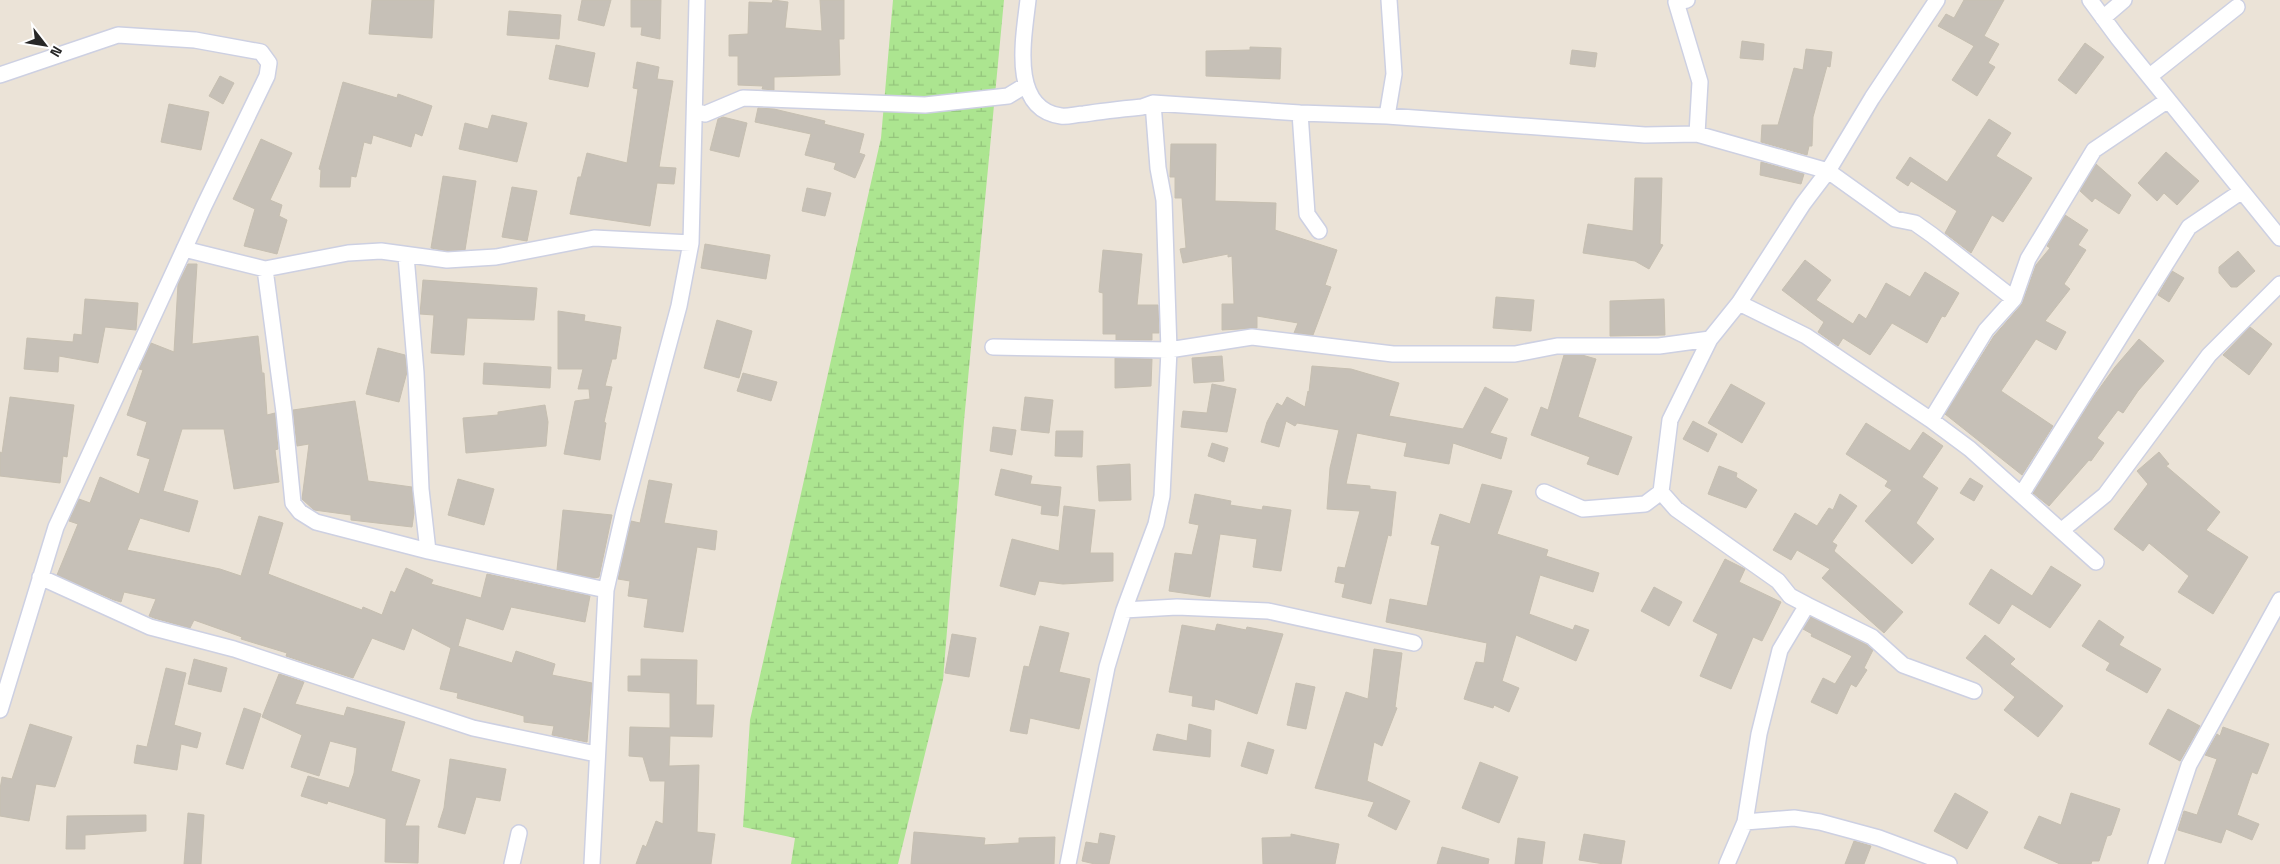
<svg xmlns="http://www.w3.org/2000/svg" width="2280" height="864" font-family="'Space Grotesk',sans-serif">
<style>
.wetland{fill:url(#wetland-marsh)}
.building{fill:#c6c0b7;stroke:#c6bfb1}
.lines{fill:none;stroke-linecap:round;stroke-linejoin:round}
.minor-casing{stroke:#cdd0e2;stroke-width:18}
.minor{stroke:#fff;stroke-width:15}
</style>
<defs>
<pattern id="wetland-marsh" width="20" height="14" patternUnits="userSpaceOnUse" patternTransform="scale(1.25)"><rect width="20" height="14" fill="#ace590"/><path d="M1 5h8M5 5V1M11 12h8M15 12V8" fill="none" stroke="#94c47c"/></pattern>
</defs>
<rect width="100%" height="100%" fill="#ebe3d7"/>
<path class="wetland" d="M 893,0 L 1004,0 L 964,421 L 943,680 L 898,864 L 791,864 L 795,838 L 743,827 L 750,720 L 881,138 Z"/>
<path class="building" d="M 372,0 L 434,0 L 432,38 L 369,34 Z
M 582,0 L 611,0 L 604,26 L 578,20 Z
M 631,0 L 661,0 L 660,39 L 641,35 L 642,27 L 631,27 Z
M 773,0 L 788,2 L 785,28 L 822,31 L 820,0 L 844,0 L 844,39 L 839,39 L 840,75 L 774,77 L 774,90 L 762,89 L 763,86 L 738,85 L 738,56 L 729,56 L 729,35 L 748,34 L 749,2 L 772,3 Z
M 1964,0 L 2004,0 L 1984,36 L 1999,44 L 1988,63 L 1995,67 L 1977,96 L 1952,80 L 1974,46 L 1938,26 L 1946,14 L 1954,18 Z
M 509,11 L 561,15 L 559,39 L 507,35 Z
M 1742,41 L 1764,44 L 1763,60 L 1740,58 Z
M 2085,43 L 2104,57 L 2076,94 L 2058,80 Z
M 556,45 L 595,53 L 588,87 L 549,79 Z
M 1250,47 L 1281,48 L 1280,79 L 1206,76 L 1206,51 L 1250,50 Z
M 1806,49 L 1832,52 L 1830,67 L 1827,66 L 1813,117 L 1812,146 L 1809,146 L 1807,155 L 1761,142 L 1762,125 L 1778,125 L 1794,68 L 1803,70 Z
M 1572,50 L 1597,53 L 1595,67 L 1570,64 Z
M 637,62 L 659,67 L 657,79 L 673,81 L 659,167 L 676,168 L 674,184 L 657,183 L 650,226 L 570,214 L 578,177 L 581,177 L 587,153 L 627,163 L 638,89 L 633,88 Z
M 220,76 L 234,83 L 223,104 L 209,96 Z
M 343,82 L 397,98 L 398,94 L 432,106 L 422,136 L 415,133 L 411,147 L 373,135 L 371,144 L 364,142 L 356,177 L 351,176 L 350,187 L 320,187 L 321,170 L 319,169 Z
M 169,104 L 209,112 L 201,150 L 161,142 Z
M 758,108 L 774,109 L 825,121 L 824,124 L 864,134 L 859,153 L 865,155 L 855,178 L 834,169 L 836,163 L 805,155 L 811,134 L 755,122 Z
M 492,115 L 527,123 L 517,162 L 459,149 L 465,123 L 488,129 Z
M 723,117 L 747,123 L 739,157 L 710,150 L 718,119 Z
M 1989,119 L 2011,133 L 1996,156 L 2032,178 L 2003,222 L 1992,215 L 1971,253 L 1945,233 L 1957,211 L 1911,181 L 1908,186 L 1896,178 L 1910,157 L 1947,182 Z
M 261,139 L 292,153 L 270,200 L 282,205 L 279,216 L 287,220 L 277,254 L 244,246 L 255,209 L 233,199 Z
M 1171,144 L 1216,144 L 1215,201 L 1276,203 L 1275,230 L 1337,250 L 1325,285 L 1331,287 L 1313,335 L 1294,333 L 1298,323 L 1257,316 L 1257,328 L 1222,330 L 1222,304 L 1234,304 L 1232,256 L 1228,257 L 1228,254 L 1183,263 L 1180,249 L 1186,248 L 1182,198 L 1175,198 L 1175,177 L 1170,177 Z
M 2166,152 L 2199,181 L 2177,205 L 2164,193 L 2157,201 L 2138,183 Z
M 1761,162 L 1804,174 L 1801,184 L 1760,175 Z
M 2096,164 L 2131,195 L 2119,214 L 2095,198 L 2092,202 L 2080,191 Z
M 443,176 L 476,181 L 465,250 L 447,251 L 431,248 Z
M 1635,178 L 1662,178 L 1660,244 L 1663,245 L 1649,269 L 1635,261 L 1583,253 L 1588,224 L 1633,231 Z
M 512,187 L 537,191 L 527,241 L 502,237 Z
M 807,188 L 831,193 L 825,216 L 802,211 Z
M 2065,215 L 2088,230 L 2078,245 L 2086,250 L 2064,284 L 2070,289 L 2045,321 L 2066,332 L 2056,350 L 2036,339 L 2001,391 L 2053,426 L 2022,475 L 1945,414 L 1994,336 L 2022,304 L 2036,265 L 2050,248 L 2047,246 Z
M 705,244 L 770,255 L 766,279 L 701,268 Z
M 1103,250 L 1142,254 L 1137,305 L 1158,305 L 1159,333 L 1152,333 L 1152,340 L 1116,340 L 1116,334 L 1103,334 L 1103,293 L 1099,292 Z
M 2238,251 L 2255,271 L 2237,287 L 2231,287 L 2219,273 L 2219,267 Z
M 1805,260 L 1831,280 L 1816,300 L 1853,324 L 1859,314 L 1866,319 L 1886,283 L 1910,297 L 1925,272 L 1959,293 L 1945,317 L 1942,316 L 1927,343 L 1892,323 L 1870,355 L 1843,338 L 1838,346 L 1818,332 L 1824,322 L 1782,290 Z
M 188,264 L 197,264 L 192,344 L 258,336 L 262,373 L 264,373 L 267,415 L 275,413 L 278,449 L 275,450 L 279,482 L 234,489 L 224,429 L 182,429 L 163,491 L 198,501 L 189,532 L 140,518 L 127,550 L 220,569 L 241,576 L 259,516 L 283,523 L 268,574 L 362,610 L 363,607 L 382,615 L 391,591 L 395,593 L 406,568 L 433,580 L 431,584 L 481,598 L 487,574 L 590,596 L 585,622 L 511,607 L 503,630 L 466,618 L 458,646 L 512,663 L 516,651 L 555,664 L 552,675 L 592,683 L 587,742 L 552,735 L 554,726 L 524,722 L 524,716 L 457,698 L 458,693 L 440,689 L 451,648 L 412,628 L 404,650 L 372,638 L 353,678 L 286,656 L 287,653 L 241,639 L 242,637 L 194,620 L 190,628 L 154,618 L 149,616 L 156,599 L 124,592 L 121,602 L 114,600 L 57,575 L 78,524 L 69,521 L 79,499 L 90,503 L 100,477 L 139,494 L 150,459 L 137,455 L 147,422 L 127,415 L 143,370 L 139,369 L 151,343 L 174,352 L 178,284 Z
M 2172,271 L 2184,278 L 2169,302 L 2158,295 Z
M 423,280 L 537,288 L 534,320 L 467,318 L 464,355 L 431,353 L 434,315 L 420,314 Z
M 1496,297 L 1534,300 L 1531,331 L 1493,328 Z
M 85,299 L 138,303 L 136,330 L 105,327 L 98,363 L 59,356 L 58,372 L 24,369 L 27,338 L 73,342 L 74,334 L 82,335 Z
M 1664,299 L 1665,335 L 1610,336 L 1610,301 Z
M 558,311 L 585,315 L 584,321 L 621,327 L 616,359 L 612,359 L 605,386 L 612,387 L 604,422 L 606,423 L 600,460 L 564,454 L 575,401 L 590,399 L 589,389 L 578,389 L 583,369 L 558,369 Z
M 717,320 L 752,331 L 739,378 L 704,368 Z
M 2250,327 L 2272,344 L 2249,375 L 2223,355 Z
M 2139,339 L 2164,361 L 2138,391 L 2123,413 L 2118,410 L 2097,438 L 2104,443 L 2091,461 L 2089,460 L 2049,506 L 2033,493 L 2094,396 L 2115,367 Z
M 378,348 L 405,355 L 407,372 L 399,402 L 366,394 Z
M 1564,355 L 1582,355 L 1596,359 L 1578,417 L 1632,437 L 1618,475 L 1587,464 L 1590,457 L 1531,435 L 1541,407 L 1548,410 Z
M 1222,356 L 1224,381 L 1194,383 L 1192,358 Z
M 1115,358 L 1152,359 L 1151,386 L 1115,388 Z
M 484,363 L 551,367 L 550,388 L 483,384 Z
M 1312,366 L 1351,369 L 1399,383 L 1389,416 L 1463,429 L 1485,387 L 1508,399 L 1490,433 L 1507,438 L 1501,459 L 1453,443 L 1449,464 L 1404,456 L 1407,443 L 1357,433 L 1346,484 L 1370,486 L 1370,489 L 1396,492 L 1391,536 L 1388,535 L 1371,604 L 1342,597 L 1345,584 L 1335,582 L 1338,567 L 1345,568 L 1360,511 L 1327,509 L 1330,468 L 1339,430 L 1297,423 L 1295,426 L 1286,421 L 1279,447 L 1261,442 L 1267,422 L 1277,403 L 1282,406 L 1287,397 L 1305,407 L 1308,391 L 1309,392 Z
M 743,373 L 777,382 L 771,401 L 737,391 Z
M 1212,384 L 1236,389 L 1227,432 L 1181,427 L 1183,411 L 1207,413 Z
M 1731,384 L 1765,403 L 1742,443 L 1708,423 Z
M 10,397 L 74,405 L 67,457 L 63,456 L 60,483 L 0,476 L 0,452 L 2,453 Z
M 1025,397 L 1053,400 L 1049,433 L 1021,430 Z
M 355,401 L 368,481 L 412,487 L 414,513 L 412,527 L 351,520 L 351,515 L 314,510 L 302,499 L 309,444 L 297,446 L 293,410 Z
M 545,405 L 548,422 L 546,446 L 466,453 L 463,418 L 498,415 L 498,412 Z
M 1693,421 L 1717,434 L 1708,452 L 1683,439 Z
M 1866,423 L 1910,451 L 1923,432 L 1943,446 L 1922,477 L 1938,488 L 1916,523 L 1934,539 L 1912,564 L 1865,521 L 1892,490 L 1885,486 L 1888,481 L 1846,454 Z
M 993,427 L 1016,430 L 1012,455 L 990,451 Z
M 1056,431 L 1083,431 L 1082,457 L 1055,456 Z
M 1212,443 L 1228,448 L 1224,462 L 1208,456 Z
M 2159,452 L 2169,464 L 2166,466 L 2220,512 L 2206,530 L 2248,557 L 2213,614 L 2178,592 L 2189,576 L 2149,543 L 2143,551 L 2114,529 L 2148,484 L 2137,471 Z
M 1130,464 L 1131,500 L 1099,501 L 1097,466 Z
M 1719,466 L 1737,473 L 1736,477 L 1757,490 L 1746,508 L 1708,494 Z
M 1001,469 L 1032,476 L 1030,484 L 1061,487 L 1058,516 L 1041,514 L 1042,506 L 995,495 Z
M 1970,478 L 1983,486 L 1974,501 L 1960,493 Z
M 458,479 L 494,489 L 484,525 L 448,515 Z
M 649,480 L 672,484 L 664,523 L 717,531 L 715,550 L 697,547 L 683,632 L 644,627 L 648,599 L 628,596 L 630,581 L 618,579 L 631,521 L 640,523 Z
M 1482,484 L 1512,491 L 1497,534 L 1548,550 L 1546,556 L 1599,573 L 1593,592 L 1540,575 L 1529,614 L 1573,630 L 1575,625 L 1589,630 L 1576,661 L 1516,635 L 1502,681 L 1519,688 L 1509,712 L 1494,705 L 1493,708 L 1464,699 L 1476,662 L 1484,663 L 1487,643 L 1386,622 L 1390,599 L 1427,606 L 1440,546 L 1431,544 L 1440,514 L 1470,524 Z
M 1195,494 L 1231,501 L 1230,505 L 1262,510 L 1263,506 L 1291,510 L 1281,571 L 1253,567 L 1257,539 L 1220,534 L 1210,597 L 1169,591 L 1175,553 L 1192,555 L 1199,525 L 1189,523 Z
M 1840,494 L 1857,506 L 1832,542 L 1837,545 L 1834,551 L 1903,612 L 1884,633 L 1822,578 L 1830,569 L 1797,550 L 1791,560 L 1773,550 L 1795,513 L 1817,526 L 1829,508 L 1833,510 Z
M 1064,506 L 1095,510 L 1090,553 L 1113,553 L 1113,581 L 1063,584 L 1039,581 L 1035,595 L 1000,586 L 1012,539 L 1059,551 Z
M 563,510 L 612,515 L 599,577 L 594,578 L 557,570 Z
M 1725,559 L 1745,569 L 1739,582 L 1781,602 L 1762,641 L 1753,637 L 1731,689 L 1700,676 L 1718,634 L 1693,621 Z
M 2051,566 L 2081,585 L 2050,628 L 2012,604 L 1999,624 L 1969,604 L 1991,569 L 2032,596 Z
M 1654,587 L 1682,602 L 1669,626 L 1641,611 Z
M 1811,617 L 1867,645 L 1873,650 L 1864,668 L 1867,670 L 1856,687 L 1851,684 L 1837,714 L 1811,702 L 1823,678 L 1835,684 L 1852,656 L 1811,636 L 1812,634 L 1803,629 Z
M 2099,620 L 2124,637 L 2119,645 L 2161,669 L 2147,693 L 2106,670 L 2110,663 L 2082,646 Z
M 1217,624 L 1246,630 L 1247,627 L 1283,634 L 1257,714 L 1215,699 L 1214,710 L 1192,706 L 1193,696 L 1169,692 L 1182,625 L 1215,631 Z
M 1040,626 L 1069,633 L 1059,672 L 1090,679 L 1079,729 L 1030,718 L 1027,734 L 1010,731 L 1024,666 L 1029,667 Z
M 952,634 L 976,638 L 969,677 L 945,673 Z
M 1985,635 L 2015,659 L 2010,664 L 2063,706 L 2038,737 L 2004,710 L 2015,697 L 1966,658 Z
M 1374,649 L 1402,653 L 1395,707 L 1397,708 L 1382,746 L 1374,742 L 1367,781 L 1410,801 L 1396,830 L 1368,816 L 1374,802 L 1315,788 L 1346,692 L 1368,699 Z
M 194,659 L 227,668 L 221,692 L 188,684 Z
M 641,659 L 697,660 L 696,705 L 714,705 L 712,737 L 670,736 L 669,766 L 699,765 L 697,832 L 715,834 L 711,864 L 636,864 L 643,845 L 646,847 L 656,821 L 663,824 L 665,781 L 650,781 L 643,757 L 629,756 L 630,727 L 670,728 L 670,693 L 628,691 L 628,676 L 641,676 Z
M 166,668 L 186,673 L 174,725 L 201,733 L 197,748 L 181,744 L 177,770 L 134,763 L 137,745 L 147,747 Z
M 279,674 L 304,682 L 295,704 L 344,716 L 347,707 L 405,722 L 391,771 L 420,780 L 405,826 L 419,826 L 418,863 L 385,862 L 386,819 L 328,801 L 327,804 L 301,796 L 308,776 L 349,788 L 354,773 L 357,748 L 330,741 L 319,776 L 291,767 L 302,735 L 262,717 Z
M 1296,683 L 1315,687 L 1306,729 L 1287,725 Z
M 244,708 L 261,714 L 243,769 L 226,764 Z
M 2168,709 L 2200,726 L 2180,761 L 2149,744 Z
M 30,724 L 72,737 L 55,787 L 36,784 L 29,821 L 0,816 L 0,789 L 2,777 L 12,779 Z
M 1189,724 L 1211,730 L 1210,757 L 1153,750 L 1157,734 L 1187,741 Z
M 2223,727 L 2269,744 L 2257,774 L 2252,772 L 2237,815 L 2259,824 L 2252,840 L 2226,829 L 2221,843 L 2178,830 L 2184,811 L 2197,815 L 2217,759 L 2205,755 L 2217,734 L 2220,736 Z
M 1248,742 L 1274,750 L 1267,774 L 1241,766 Z
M 450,759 L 506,769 L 500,801 L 476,797 L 465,834 L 438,827 L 444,808 Z
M 1480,762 L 1518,777 L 1499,823 L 1462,808 Z
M 1955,793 L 1988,812 L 1967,849 L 1934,831 Z
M 2071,793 L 2120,809 L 2111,835 L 2107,836 L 2099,861 L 2092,861 L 2091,864 L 2060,864 L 2024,848 L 2039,816 L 2061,825 Z
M 188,813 L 204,815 L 201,864 L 184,864 Z
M 146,815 L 146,831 L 85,835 L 85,849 L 66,849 L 67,816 Z
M 914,832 L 985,838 L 984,845 L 1019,843 L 1019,838 L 1055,837 L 1054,864 L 911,864 Z
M 1100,833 L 1115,836 L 1109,864 L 1095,864 L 1082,861 L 1086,842 L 1098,844 Z
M 1291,834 L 1339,844 L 1335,864 L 1263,864 L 1262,838 L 1291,837 Z
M 1584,834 L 1625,841 L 1621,864 L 1604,864 L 1579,860 Z
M 1518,838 L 1545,842 L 1542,864 L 1515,864 Z
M 1854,841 L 1871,846 L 1864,864 L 1845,864 Z
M 1442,847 L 1489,859 L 1488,864 L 1437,864 Z"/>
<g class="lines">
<g class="minor-casing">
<path id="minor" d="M 1028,0 C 1024,36 1009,109 1061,116 C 1068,117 1077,114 1084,114 C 1103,111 1122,109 1142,107 L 1153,103 L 1300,113 L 1387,116 L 1645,135 L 1697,134 L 1828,171 L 1895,219 L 1915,223 L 1932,235 L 2014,299
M 1687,0 L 1676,2 L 1700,82 L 1697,134
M 2090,0 L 2118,38 L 2280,238
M 2103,18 L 2124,0
M 0,75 L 118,35 L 195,40 L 261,52 L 269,63 L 267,76 L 204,206 L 56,527 L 0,710
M 2150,76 L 2237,7
M 695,111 L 705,114 L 743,98 L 925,105 L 1008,96 L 1026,85
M 1300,113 L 1307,214 L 1319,231
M 1387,116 L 1394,74 L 1389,0
M 184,249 L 265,269 L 348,253 L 381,251 L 447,260 L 496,257 L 594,238 L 691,243
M 406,256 L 416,373 L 421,489 L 428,551 L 606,590
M 265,269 L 284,412 L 293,503 L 300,512 L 316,522 L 428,551
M 1739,303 L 1806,336 L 1931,420 L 1970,449 L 2096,562
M 993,347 L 1169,350 L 1252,337 L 1393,354 L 1515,354 L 1557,346 L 1659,346 L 1710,339
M 1931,420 L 1986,330 L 2014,299 L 2028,259 L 2094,150 L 2168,100
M 1544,492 L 1583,509 L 1645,504 L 1661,492
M 2021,495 L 2189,227 L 2242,191
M 2062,530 L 2105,495 L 2209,355 L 2280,284
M 40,577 L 150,627 L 234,649 L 473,728 L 596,754
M 1807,605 L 1872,637 L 1903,665 L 1974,691
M 1124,610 L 1177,607 L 1268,611 L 1414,643
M 1745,822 L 1794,818 L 1820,822 L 1879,838 L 1949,864
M 512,864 L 519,833
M 592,864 L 606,590 L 624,511 L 679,306 L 691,243 L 697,0
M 1068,864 L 1107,667 L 1124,610 L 1156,524 L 1162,496 L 1169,350 L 1164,200 L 1158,168 L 1153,103
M 1727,864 L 1745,822 L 1759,734 L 1780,650 L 1807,605 L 1790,596 L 1778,581 L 1676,509 L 1661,492 L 1670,420 L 1710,339 L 1739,303 L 1803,204 L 1828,171 L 1872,98 L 1937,0
M 2156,864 L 2189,765 L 2280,600"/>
</g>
<use href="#minor" class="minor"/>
</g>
<g transform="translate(45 45) rotate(121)" stroke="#ffffff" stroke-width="4" paint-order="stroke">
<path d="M0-4L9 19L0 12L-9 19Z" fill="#272727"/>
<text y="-8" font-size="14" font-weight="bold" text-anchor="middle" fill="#272727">N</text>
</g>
</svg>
